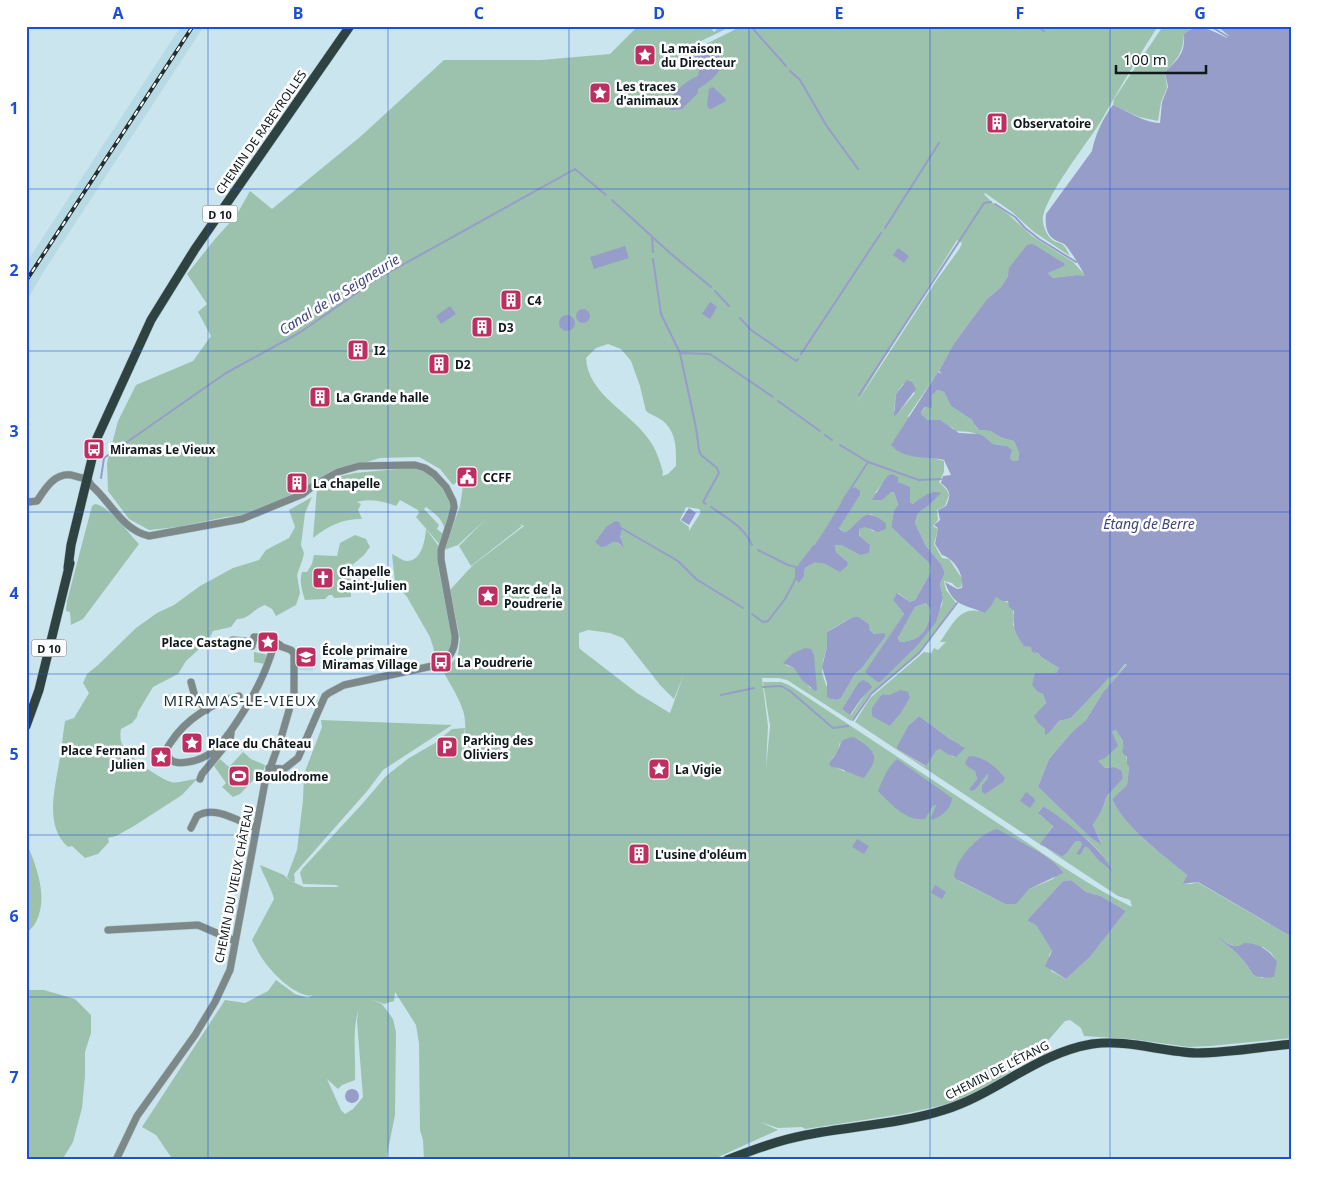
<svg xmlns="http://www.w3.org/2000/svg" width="1318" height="1186" font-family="'Noto Sans',sans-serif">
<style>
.built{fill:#b8dae5}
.green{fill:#9cc2ae;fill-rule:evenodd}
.water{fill:#969dc9;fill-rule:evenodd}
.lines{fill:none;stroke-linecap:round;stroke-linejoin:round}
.stream{stroke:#969dc9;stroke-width:2}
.minor-casing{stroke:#a9c0c8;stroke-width:8}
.major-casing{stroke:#a9c0c8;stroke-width:10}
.minor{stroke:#7d8988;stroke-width:7}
.major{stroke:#2e4341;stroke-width:9}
.rail-casing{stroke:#222e32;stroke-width:4}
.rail{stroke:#fff;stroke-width:2;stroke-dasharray:5.5;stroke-linecap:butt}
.grid{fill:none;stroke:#1d4ed8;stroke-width:1;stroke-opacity:0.55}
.labels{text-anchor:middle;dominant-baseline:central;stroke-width:5;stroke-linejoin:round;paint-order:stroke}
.shield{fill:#fff;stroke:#575e60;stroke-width:1}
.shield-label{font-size:11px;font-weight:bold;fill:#0f191c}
.poi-label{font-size:12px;font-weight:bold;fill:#0f191c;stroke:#fff;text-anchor:start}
.street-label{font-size:12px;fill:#0f191c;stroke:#fff}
.water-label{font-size:14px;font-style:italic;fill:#40457e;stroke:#fff}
.quarter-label{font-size:15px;letter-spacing:1px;fill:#20363d;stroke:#fff}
.neatline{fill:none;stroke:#1d4ed8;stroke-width:2}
.grid-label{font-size:16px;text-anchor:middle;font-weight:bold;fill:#1d4ed8}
</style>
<rect width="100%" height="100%" fill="#cbe5ee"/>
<path class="built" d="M 181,26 L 204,26 L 46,268 L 26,302 L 26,263 Z
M 313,645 L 313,671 L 298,670 L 298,651 Z"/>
<path class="green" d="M 638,26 L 709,26 L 714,32 L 720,26 L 732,26 L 699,42 L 702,46 L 742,26 L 1158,26 C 1138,57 1119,89 1101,121 C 1089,141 1040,202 1043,222 C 1044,229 1048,238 1054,241 C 1057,243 1059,242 1062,244 C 1065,246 1068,252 1070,256 L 1034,232 L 1012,212 L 985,193 L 984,194 L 995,205 L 1008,214 L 1032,236 L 1073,262 L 1085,275 L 1085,277 L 1076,275 L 1053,278 L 1048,273 L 1063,267 L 1027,245 L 1001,287 L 987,299 L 953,345 L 939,371 L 908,416 L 933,458 L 944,461 L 944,472 L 939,482 L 947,490 L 949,495 L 945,506 L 937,510 L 938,520 L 933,526 L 938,529 L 934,544 L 942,558 L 949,559 L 963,580 L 961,587 L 957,588 L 952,583 L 944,581 L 946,590 L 956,603 L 919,653 L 870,694 L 851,721 L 787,680 L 778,678 L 762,678 L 761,671 L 768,726 L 766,768 L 770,726 L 763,682 L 781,682 L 789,685 C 857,730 925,775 993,820 C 1039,850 1083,883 1132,907 L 1130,900 L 1118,896 L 855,722 L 870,698 L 924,652 L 931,653 L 934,648 L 938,650 L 946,642 L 940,642 C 952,626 960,603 985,613 L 996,597 C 1013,603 1015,607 1013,625 L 1041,657 L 1059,668 L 1056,673 L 1038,692 L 1043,694 L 1046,703 L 1038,723 L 1050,732 L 1059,721 L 1071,718 L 1109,678 L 1116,675 L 1126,664 L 1127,665 L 1103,692 L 1086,720 L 1072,732 L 1049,759 L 1038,787 L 1091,838 L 1102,844 L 1093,825 L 1101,812 L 1107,796 L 1123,779 L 1113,767 L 1105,768 L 1097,761 L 1112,732 L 1116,730 C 1120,736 1123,742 1125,750 C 1127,756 1126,762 1129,767 L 1127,785 L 1112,799 C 1125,828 1163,855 1187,875 L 1184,884 L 1192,884 L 1197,882 L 1292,937 L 1292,1038 L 1210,1046 L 1189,1047 L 1131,1039 L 1084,1036 L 1081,1028 L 1070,1020 L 1065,1021 L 1046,1043 L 1026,1061 L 988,1087 L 953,1103 L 903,1114 L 805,1129 L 802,1127 L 778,1128 L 760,1122 L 778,1130 L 712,1160 L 424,1160 L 423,1140 L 420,1130 L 419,1044 L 416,1025 L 395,992 L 394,1001 L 384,1004 L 370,999 L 382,1004 L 393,1019 L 396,1032 L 395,1115 L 386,1160 L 173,1160 L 156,1135 L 142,1127 L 225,1000 L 245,1003 L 268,991 L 276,980 L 295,994 L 308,998 L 313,995 C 298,999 272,973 264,961 C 259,955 256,947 252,940 L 274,899 C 271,887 264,877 260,865 L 284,875 L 290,881 L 287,877 L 297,850 L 303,800 L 304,774 L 322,727 L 321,720 L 452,725 L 383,770 L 368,790 L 294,874 L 295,882 L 291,881 L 304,887 L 339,887 L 336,885 L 303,884 L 300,873 L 302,869 L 363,803 L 386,776 L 409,758 L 435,743 L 452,729 L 465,728 L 461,754 C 471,715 463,707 444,673 L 458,655 L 460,639 L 450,590 L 473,565 L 524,526 L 519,524 L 522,526 L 471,566 L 459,546 L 487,518 L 458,545 L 444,550 L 460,506 L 463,486 L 468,482 L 462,478 L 453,485 L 440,469 L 419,457 L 380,458 L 334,472 L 298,493 L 255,514 L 226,517 L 178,527 L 149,530 L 129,519 L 108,491 L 107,463 L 118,421 L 136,385 L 193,361 L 211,336 L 198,312 L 207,304 L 187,274 L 215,239 L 236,216 L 250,191 L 272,209 L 360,137 L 444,60 L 541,60 L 610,54 ZM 957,240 L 962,243 L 960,248 L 936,281 L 856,404 ZM 608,344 L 621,349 L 631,361 L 640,386 L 646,411 C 651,415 658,417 663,421 C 677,433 676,449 676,466 L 668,474 L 662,476 L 663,472 C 659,459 656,448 647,437 C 628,411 588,394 586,358 L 596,348 ZM 903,384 L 915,393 L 898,413 L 894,411 L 896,394 ZM 887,476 C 901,484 908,484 910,502 L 913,504 L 926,495 L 928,506 L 918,513 L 915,523 L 926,546 L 941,564 L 945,573 L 940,584 L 943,598 L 942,605 L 917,646 L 877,682 L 866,672 L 904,614 L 893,600 L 898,593 L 910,602 L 915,600 L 931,572 L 930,564 L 891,527 L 894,511 L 898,506 L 894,492 L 875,493 L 883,483 ZM 860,495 L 839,527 L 842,531 L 846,532 C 855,526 861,517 871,514 L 886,523 L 873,531 L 865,526 L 859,529 L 860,555 L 841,545 L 835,545 L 836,552 L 848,562 L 840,571 L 825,564 L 815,561 L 805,568 L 804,576 L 795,568 L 799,566 L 813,547 ZM 686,507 L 699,509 L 701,512 L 689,531 L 689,527 L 680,520 ZM 605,528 L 620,536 L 623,544 L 621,546 L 617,542 L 613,542 L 607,546 L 595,542 ZM 853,617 L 859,617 L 869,624 C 870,635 876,634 885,637 L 862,668 L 855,674 L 841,698 L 837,700 L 831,699 L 822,673 L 823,661 L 827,647 L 828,631 ZM 588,630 L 610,633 L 623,638 L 660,685 L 674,699 L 684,674 L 670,713 L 637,693 L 580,649 L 579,646 L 579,633 ZM 814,655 L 811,689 L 794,668 L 785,665 ZM 858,683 L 865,694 L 851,715 L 842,709 ZM 881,694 L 910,698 L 901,713 L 890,726 ZM 919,716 L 958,745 L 963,746 L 954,757 L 940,749 L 936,751 L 925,766 L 897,749 L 897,746 L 911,723 ZM 840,742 L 845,772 L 829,763 L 838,751 ZM 896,759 L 945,812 L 932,820 L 936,805 L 933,806 L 930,811 ZM 988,763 L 1002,774 L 982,792 L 982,785 L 988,778 L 988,772 L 976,789 L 969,789 L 977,779 L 975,770 ZM 1043,806 L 1088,840 L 1098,850 L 1113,871 L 1097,859 L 1088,848 L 1085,847 L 1080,854 L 1077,853 L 1082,845 L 1080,841 L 1075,842 L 1067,853 L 1062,857 L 1040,845 L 1053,825 L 1040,815 L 1039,811 ZM 1004,833 L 1027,845 L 1061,869 L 1053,879 L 1029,889 L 1005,904 L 959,881 L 955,871 L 972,845 ZM 1071,880 L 1086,892 L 1101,896 L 1126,911 L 1090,957 L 1066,979 L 1051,971 L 1049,955 L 1052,951 L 1036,925 L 1027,921 L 1029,918 L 1063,881 ZM 1220,940 L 1236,947 L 1263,947 L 1271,953 L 1277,961 L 1263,978 C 1251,976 1250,969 1243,960 C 1237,952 1228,946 1220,940 ZM 358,1011 L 357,1021 L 363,1097 L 353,1109 L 345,1114 L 341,1110 L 327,1079 L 338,1089 L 342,1085 L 355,1080 C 356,1057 352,1033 358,1011 Z
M 1163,26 L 1203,26 L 1206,29 L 1193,27 L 1184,34 C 1183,53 1178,58 1165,72 L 1167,88 L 1161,102 L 1158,121 L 1139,117 L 1113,105 L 1114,99 Z
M 937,390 L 944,392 L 951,406 L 972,420 L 976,427 L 979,430 L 990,431 L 1002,438 L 1014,441 L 1019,453 L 1018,461 L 1013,461 L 1010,458 L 1011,454 L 1007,446 L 993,444 L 984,436 L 970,432 L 955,431 L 953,428 L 935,421 L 928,420 L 921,414 L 921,412 L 926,407 L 934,392 Z
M 418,467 C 431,476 450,488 451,506 C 452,513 447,523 445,530 C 442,518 435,514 426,507 L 424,509 L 439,525 L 437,529 L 443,534 L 440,545 L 416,517 L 419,513 L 418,510 L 400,500 L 396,506 C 384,501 370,498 357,502 L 361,504 L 358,510 L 362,519 C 342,519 328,526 313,538 L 317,489 L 341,476 L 355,473 Z
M 312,497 L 305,513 L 301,545 L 304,553 L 303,558 L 297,575 L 300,593 L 296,605 L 276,616 L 272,609 L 265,605 C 254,608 250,619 237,619 L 231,627 L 213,631 L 208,641 L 186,661 L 178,674 L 153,687 L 138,712 L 137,717 L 132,723 L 121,729 C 120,734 120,738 122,744 C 128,757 157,777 171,782 C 177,784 190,779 197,779 L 182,795 L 134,826 L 116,836 L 108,838 L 109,842 L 98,854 L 85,858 L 72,846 L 68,847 C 43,825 56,785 60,757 C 62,745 63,733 65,721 L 74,718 L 89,693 L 83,683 L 87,674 L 98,665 L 136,628 L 157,613 L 174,605 L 200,586 L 233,568 L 259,560 L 266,550 L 289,538 L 295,527 L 289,510 Z
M 95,504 C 107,504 130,535 139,544 L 83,619 L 71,625 L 70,612 L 66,611 L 67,601 L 92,506 Z
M 426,529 L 440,548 L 438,566 L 453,642 C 450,653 444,660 431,660 L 434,650 L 430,637 L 407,597 L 395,583 L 392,554 C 397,556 402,561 407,561 C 422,561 425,540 426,529 Z
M 355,535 L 366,539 L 370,547 L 364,555 L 350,567 L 351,597 L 334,598 L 332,595 L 329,595 L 325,599 L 305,600 C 302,591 299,581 302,572 L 307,572 L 312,564 L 314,555 L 337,556 L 340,543 Z
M 926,603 L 931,610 C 928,629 922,641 900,642 L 898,638 L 915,607 Z
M 254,652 L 269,655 L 265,664 L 254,662 Z
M 243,752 L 251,759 L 265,765 L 264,769 L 240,794 L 233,797 L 222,787 L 226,783 L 214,766 L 220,759 L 229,767 Z
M 26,841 C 36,866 49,896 36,922 C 34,926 30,930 26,934 Z
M 26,990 L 44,990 L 75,999 L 91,1015 L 91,1033 L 85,1052 L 85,1076 L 82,1108 L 73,1142 L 62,1160 L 26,1160 Z"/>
<path class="water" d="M 1217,26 L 1292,26 L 1292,937 L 1198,882 L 1183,884 L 1187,875 C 1162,854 1125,828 1112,799 L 1127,785 L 1129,767 L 1127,764 L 1127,757 L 1122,752 C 1126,743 1120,737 1116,730 L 1112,732 L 1118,746 L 1105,758 L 1098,761 L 1105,768 L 1113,767 L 1121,770 L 1123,779 L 1107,796 L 1101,812 L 1093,825 L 1102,845 L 1091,838 L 1038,787 L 1049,759 L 1072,732 L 1086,720 L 1103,692 L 1127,665 L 1125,664 L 1116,675 L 1109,678 L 1071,718 L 1059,721 L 1050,732 L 1045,735 L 1045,729 L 1038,723 L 1034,716 L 1046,703 L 1043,694 L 1038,692 L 1032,685 L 1035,673 L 1056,673 L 1059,668 L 1041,657 L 1038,653 L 1032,652 L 1031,647 L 1024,646 C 1014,631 1013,628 1014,611 L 1009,607 L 1008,601 L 1002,601 L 996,597 L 991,606 L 985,613 C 963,604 953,606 945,582 L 957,589 L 962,588 C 964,575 955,559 942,555 L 935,544 L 938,528 L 934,525 L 940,520 L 938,510 L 946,506 C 951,495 951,491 941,483 L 943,476 L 951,475 L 944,460 C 928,456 903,460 891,445 L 938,372 L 942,374 L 939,371 L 953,345 L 978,311 L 987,299 L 1001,287 L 1008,276 L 1009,268 L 1027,245 L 1033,244 L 1065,264 L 1063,267 L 1048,273 L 1053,278 L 1076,275 L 1085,276 C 1084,273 1068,246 1064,244 C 1061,242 1061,243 1057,241 C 1046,236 1045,225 1046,214 L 1092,151 C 1095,135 1103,118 1113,105 C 1127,111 1145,123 1160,123 L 1162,102 L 1168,87 L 1165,72 C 1179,58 1185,54 1184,34 C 1197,21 1213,31 1227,38 L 1229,36 ZM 937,390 L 944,392 L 951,406 L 972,420 L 974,424 L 979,430 L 990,431 L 1002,438 L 1014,441 L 1019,453 L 1018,461 L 1013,461 L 1010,458 L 1012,450 L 1007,446 L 993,444 L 984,436 L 979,434 L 959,433 L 940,420 L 928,420 L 921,414 L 921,412 L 925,407 L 932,408 L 932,395 Z
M 705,52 L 719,53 L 720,56 L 719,60 L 721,68 C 715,78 708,82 698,89 L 698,93 L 682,109 L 672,110 L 665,106 C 671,95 686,80 698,76 L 699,71 L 693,60 L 696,54 Z
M 713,87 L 725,98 L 726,101 L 711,109 L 708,108 L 707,104 L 709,89 Z
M 625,246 L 629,258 L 594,269 L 590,257 Z
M 898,248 L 909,256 L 904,263 L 893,255 Z
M 710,302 L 717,307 L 710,319 L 702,314 Z
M 450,306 L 456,314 L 441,324 L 436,316 Z
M576 316a7 7 0 1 1 14 0a7 7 0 1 1-14 0Z
M559 323a8 8 0 1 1 16 0a8 8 0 1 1-16 0Z
M 907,380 L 912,382 L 916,389 L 898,413 L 894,416 L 896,394 Z
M 892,474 L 898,477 L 898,482 L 910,487 L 910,502 L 913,504 C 921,498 931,489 941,493 L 928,506 L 918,513 L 915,523 L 926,546 L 941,564 L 945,573 L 940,584 L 943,598 L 936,622 L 917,646 L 880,682 L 877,682 L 865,672 L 904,614 L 893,600 L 897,593 L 910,602 L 915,600 L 931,572 L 930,564 L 891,527 L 894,511 L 898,505 L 894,492 L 891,492 L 882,500 L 872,500 L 887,476 ZM 926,603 L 931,610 C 928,629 922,641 900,642 L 898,638 L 915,607 Z
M 855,487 L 860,491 L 860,495 L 839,528 L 842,531 L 846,532 C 865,518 863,506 886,523 L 886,529 L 878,532 L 865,527 L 859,529 L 859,536 L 870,545 L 869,553 L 860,555 L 841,545 L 835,545 L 836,552 L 848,562 L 847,566 L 840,572 L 825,564 L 815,562 L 805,568 L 804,576 L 799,583 L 795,578 L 795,568 C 808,561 839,506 849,490 Z
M 689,508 L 696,513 L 689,525 L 681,520 Z
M 615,521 L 619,522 C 622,527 622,531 620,536 L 623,544 L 623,547 L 617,542 L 613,542 L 607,546 L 601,547 L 595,542 L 605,528 Z
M 853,617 L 859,617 L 869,624 L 870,630 L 874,634 L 885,633 L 885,637 L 862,668 L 855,674 L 841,698 L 837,700 L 831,699 L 827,697 L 827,683 L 822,667 L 827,647 L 827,632 Z
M 805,648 L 811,649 L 814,655 L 817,690 L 815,691 L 802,680 L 794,668 L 783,663 L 792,654 Z
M 863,680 L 869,683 L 872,687 L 861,699 L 850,715 L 842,709 L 858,683 Z
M 901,690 L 908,692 L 910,698 L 901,713 L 890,726 L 872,716 L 872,708 L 882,694 L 889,695 Z
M 919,716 L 950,739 L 965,748 L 956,757 L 947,754 L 940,749 L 936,751 L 926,766 L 897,749 L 897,746 L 909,725 Z
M 853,737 C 861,741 876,750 874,760 C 873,766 867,773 864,778 C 853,775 841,767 831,767 L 829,763 C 832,759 835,756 837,752 C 843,741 839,740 853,737 Z
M 969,756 C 984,756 996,767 1005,778 L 1003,782 L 985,794 L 982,792 L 982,785 L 988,778 L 988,773 L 976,789 L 971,791 L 969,789 L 977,779 L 975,771 L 967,766 L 965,763 Z
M 897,759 L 952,798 C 951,809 942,816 932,820 L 931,818 L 936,805 L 933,806 L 925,819 C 906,822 890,803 878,791 C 883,779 887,768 897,759 Z
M 1026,792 L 1034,798 L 1035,801 L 1030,808 L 1020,801 Z
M 1043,806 C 1066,821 1102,848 1113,872 L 1097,859 L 1088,848 L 1085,847 L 1080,855 L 1076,854 L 1082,845 L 1080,841 L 1075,842 L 1067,853 L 1062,857 L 1040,844 L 1053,826 L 1038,813 Z
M 997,829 C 1012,837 1057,859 1063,873 L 1029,889 L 1016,904 L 1005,904 L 956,879 L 954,876 C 956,858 980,833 997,829 Z
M 857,839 L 869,846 L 864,854 L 852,847 Z
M 1071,880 L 1086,892 L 1101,896 L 1126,911 L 1090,957 L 1066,979 L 1045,966 L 1052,951 L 1036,925 L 1027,921 L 1029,918 L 1063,881 Z
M 935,885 L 946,892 L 942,899 L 931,893 Z
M 1217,937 C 1226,942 1235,951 1244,943 C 1259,943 1268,950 1277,961 L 1274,977 C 1249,979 1255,974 1242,959 C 1235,950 1225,944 1217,937 Z
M345 1096a7 7 0 1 1 14 0a7 7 0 1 1-14 0Z"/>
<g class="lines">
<path class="stream" d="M 753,26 L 754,30 L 786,66
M 1036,26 L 1044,31
M 1210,26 L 1228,37
M 790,71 L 800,80 L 826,125 L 858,169
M 612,200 L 670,253 L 711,287
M 995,204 L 1015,217 L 1025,228 L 1039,239 L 1076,262
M 885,228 L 939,143
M 652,237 L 653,252
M 653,259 L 661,314 L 680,353 L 696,428 L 699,450 L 701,455 L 717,468 L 719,473 L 703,502 L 706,504
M 715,291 L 729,306
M 740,318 L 751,330 L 796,361 L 798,359
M 680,353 L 710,354 L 773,397
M 801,354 L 881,233
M 859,395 L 984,203 L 991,202
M 778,401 L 820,431
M 825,435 L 832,440
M 840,445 L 868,462
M 101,478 L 104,458 L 226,373 L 299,333 L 377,279 L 575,169 L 606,195
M 842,502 L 868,462 L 919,480 L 941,479
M 711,507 C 727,518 744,527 752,545
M 621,528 L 678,561 L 696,579 L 743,608
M 758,550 L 788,565 L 796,567
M 800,564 L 814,546
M 752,614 L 763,622 L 768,621 L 785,599 L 796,578
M 763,687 L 781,686 L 790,691 L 833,728 L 848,726
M 721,695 L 754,688
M 853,720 L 871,694 L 919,653 L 957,603"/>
<g class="minor-casing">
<path id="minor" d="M 87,478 L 91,485 C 111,502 122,530 149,536 L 242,519 L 303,494 L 313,486 L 338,472 L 359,466 L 415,465 L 425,468 L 434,474 L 446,487 L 453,501 L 454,507 L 451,519 L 441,550 L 441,560 L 455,636 C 455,651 450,658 437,665 L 344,685 L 329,693 L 325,696 L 317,714 L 298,758 L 284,769 L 269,768
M 26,500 L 29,502 L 37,501 C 45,489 54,473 71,475 C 77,476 81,479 87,478
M 233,640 L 253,642
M 252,646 L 254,637 L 269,638 L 280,645
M 191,682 L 195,697 L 207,710
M 200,779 L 202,774 L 230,740 L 231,733
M 191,828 L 197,816 C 215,805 238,821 256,828
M 108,930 L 198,925 L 235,941
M 116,1160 L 137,1116 L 195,1035 L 215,1002 L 230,970 L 265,782 L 281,738 L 294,693 L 294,654 L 291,650 L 274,644 C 266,676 249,705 230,732 C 225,738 221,745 215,750 C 208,756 197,761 188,762 C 182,763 174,764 170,759 C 164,754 167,747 171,742 C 186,719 212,703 239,696"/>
</g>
<g class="major-casing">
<path id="major" d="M 68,568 L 71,545 L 97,438 L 151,320 L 195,249 L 350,26
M 26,726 L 39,690 L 70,563
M 727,1160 C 753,1150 779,1140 806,1135 C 852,1126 900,1124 944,1110 C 996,1094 1037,1053 1092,1044 C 1127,1039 1162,1052 1197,1053 C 1229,1053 1261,1047 1292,1044"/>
</g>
<use href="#minor" class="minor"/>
<use href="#major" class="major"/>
<g class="rail-casing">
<path id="rail" d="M 26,281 L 193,26"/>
</g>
<use href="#rail" class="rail"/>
</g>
<path class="grid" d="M 208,26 L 208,1160M 388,26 L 388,1160M 569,26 L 569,1160M 749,26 L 749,1160M 930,26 L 930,1160M 1110,26 L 1110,1160M 26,189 L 1292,189M 26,351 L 1292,351M 26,512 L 1292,512M 26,674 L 1292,674M 26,835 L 1292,835M 26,997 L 1292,997"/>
<defs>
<g id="sight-square" transform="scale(1.125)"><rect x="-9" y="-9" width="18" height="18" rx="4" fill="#bc2f60" stroke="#fff"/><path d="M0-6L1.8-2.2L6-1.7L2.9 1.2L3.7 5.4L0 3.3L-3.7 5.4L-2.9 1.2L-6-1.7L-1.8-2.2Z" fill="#fff"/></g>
<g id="building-square" transform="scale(1.125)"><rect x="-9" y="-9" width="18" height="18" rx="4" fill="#bc2f60" stroke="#fff"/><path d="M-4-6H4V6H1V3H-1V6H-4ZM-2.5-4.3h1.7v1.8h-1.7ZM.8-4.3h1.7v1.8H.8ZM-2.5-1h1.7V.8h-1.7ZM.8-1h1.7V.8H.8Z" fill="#fff"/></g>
<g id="bus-square" transform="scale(1.125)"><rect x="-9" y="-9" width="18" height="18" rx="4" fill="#bc2f60" stroke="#fff"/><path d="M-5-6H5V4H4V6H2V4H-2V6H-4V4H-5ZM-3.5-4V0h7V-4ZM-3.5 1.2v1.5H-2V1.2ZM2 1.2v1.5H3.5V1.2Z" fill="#fff"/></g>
<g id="civic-square" transform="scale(1.125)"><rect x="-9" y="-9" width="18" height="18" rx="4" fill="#bc2f60" stroke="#fff"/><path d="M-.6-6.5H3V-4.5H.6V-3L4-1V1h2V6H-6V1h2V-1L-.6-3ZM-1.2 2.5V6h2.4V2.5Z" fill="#fff"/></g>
<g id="church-square" transform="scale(1.125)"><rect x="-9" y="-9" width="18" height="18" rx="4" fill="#bc2f60" stroke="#fff"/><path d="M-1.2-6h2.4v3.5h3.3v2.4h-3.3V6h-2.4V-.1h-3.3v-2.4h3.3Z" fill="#fff"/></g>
<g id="school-square" transform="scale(1.125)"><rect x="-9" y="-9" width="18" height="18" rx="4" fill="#bc2f60" stroke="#fff"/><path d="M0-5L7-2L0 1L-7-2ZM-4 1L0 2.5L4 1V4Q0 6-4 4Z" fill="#fff"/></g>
<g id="parking-square" transform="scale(1.125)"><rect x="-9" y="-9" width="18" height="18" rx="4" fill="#bc2f60" stroke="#fff"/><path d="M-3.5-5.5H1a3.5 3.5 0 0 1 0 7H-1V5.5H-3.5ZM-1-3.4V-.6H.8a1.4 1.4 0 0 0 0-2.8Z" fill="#fff"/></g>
<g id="stadium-square" transform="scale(1.125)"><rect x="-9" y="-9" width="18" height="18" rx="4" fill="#bc2f60" stroke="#fff"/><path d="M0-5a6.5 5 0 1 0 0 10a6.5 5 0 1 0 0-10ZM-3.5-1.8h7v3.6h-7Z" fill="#fff"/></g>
</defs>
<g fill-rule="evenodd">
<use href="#sight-square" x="645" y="55"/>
<use href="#sight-square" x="600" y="93"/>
<use href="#building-square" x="997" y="123"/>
<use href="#building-square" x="511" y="300"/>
<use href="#building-square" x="482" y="327"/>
<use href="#building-square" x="358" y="350"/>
<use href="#building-square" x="439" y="364"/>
<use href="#building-square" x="320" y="397"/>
<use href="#bus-square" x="94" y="449"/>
<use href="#civic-square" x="467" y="477"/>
<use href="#building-square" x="297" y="483"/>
<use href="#church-square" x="323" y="578"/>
<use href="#sight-square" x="488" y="596"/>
<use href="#sight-square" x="268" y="642"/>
<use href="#school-square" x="306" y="657"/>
<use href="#bus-square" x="441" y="662"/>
<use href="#sight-square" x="192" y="743"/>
<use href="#parking-square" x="447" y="747"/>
<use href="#sight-square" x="161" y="757"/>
<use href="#sight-square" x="659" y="769"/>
<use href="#stadium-square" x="239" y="776"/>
<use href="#building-square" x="639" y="854"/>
</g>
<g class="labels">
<g class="shield">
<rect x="202.5" y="205.5" width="35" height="17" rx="4"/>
<rect x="31.5" y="639.5" width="35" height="17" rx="4"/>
</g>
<g class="shield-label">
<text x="220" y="214">D 10</text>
<text x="49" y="648">D 10</text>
</g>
<g class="poi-label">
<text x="661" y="48">La maison<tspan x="661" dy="14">du Directeur</tspan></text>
<text x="616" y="86">Les traces<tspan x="616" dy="14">d'animaux</tspan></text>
<text x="1013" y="123">Observatoire</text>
<text x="527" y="300">C4</text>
<text x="498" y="327">D3</text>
<text x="374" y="350">I2</text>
<text x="455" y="364">D2</text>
<text x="336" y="397">La Grande halle</text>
<text x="110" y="449">Miramas Le Vieux</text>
<text x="483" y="477">CCFF</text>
<text x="313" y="483">La chapelle</text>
<text x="339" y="571">Chapelle<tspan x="339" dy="14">Saint-Julien</tspan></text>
<text x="504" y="589">Parc de la<tspan x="504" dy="14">Poudrerie</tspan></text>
<text x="252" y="642" text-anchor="end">Place Castagne</text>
<text x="322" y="650">École primaire<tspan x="322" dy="14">Miramas Village</tspan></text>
<text x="457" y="662">La Poudrerie</text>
<text x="463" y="740">Parking des<tspan x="463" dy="14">Oliviers</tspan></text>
<text x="208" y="743">Place du Château</text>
<text x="145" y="750" text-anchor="end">Place Fernand<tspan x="145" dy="14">Julien</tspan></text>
<text x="675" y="769">La Vigie</text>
<text x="255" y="776">Boulodrome</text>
<text x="655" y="854">L'usine d'oléum</text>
</g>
<g class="street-label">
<text transform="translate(261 132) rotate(-55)">CHEMIN DE RABEYROLLES</text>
<text transform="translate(234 884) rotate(-79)">CHEMIN DU VIEUX CHÂTEAU</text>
<text transform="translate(997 1070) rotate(-27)">CHEMIN DE L’ÉTANG</text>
</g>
<g class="water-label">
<text transform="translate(339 294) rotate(-32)">Canal de la Seigneurie</text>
<text x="1149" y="523">Étang de Berre</text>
</g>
<g class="quarter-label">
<text x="240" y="700">MIRAMAS-LE-VIEUX</text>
</g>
</g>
<rect width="1318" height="1186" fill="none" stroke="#ffffff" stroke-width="55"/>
<path d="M1116 65v8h90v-8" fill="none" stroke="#0f191c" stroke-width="2.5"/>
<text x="1123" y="65" font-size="15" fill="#0f191c" stroke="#ffffff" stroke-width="4" paint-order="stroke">100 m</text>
<rect x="28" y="28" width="1262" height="1130" class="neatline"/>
<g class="grid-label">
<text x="118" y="19">A</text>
<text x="298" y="19">B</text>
<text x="479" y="19">C</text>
<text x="659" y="19">D</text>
<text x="839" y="19">E</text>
<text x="1020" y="19">F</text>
<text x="1200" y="19">G</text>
<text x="14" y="114">1</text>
<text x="14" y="276">2</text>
<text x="14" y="437">3</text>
<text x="14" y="599">4</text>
<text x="14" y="760">5</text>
<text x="14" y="922">6</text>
<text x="14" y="1083">7</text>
</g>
</svg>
